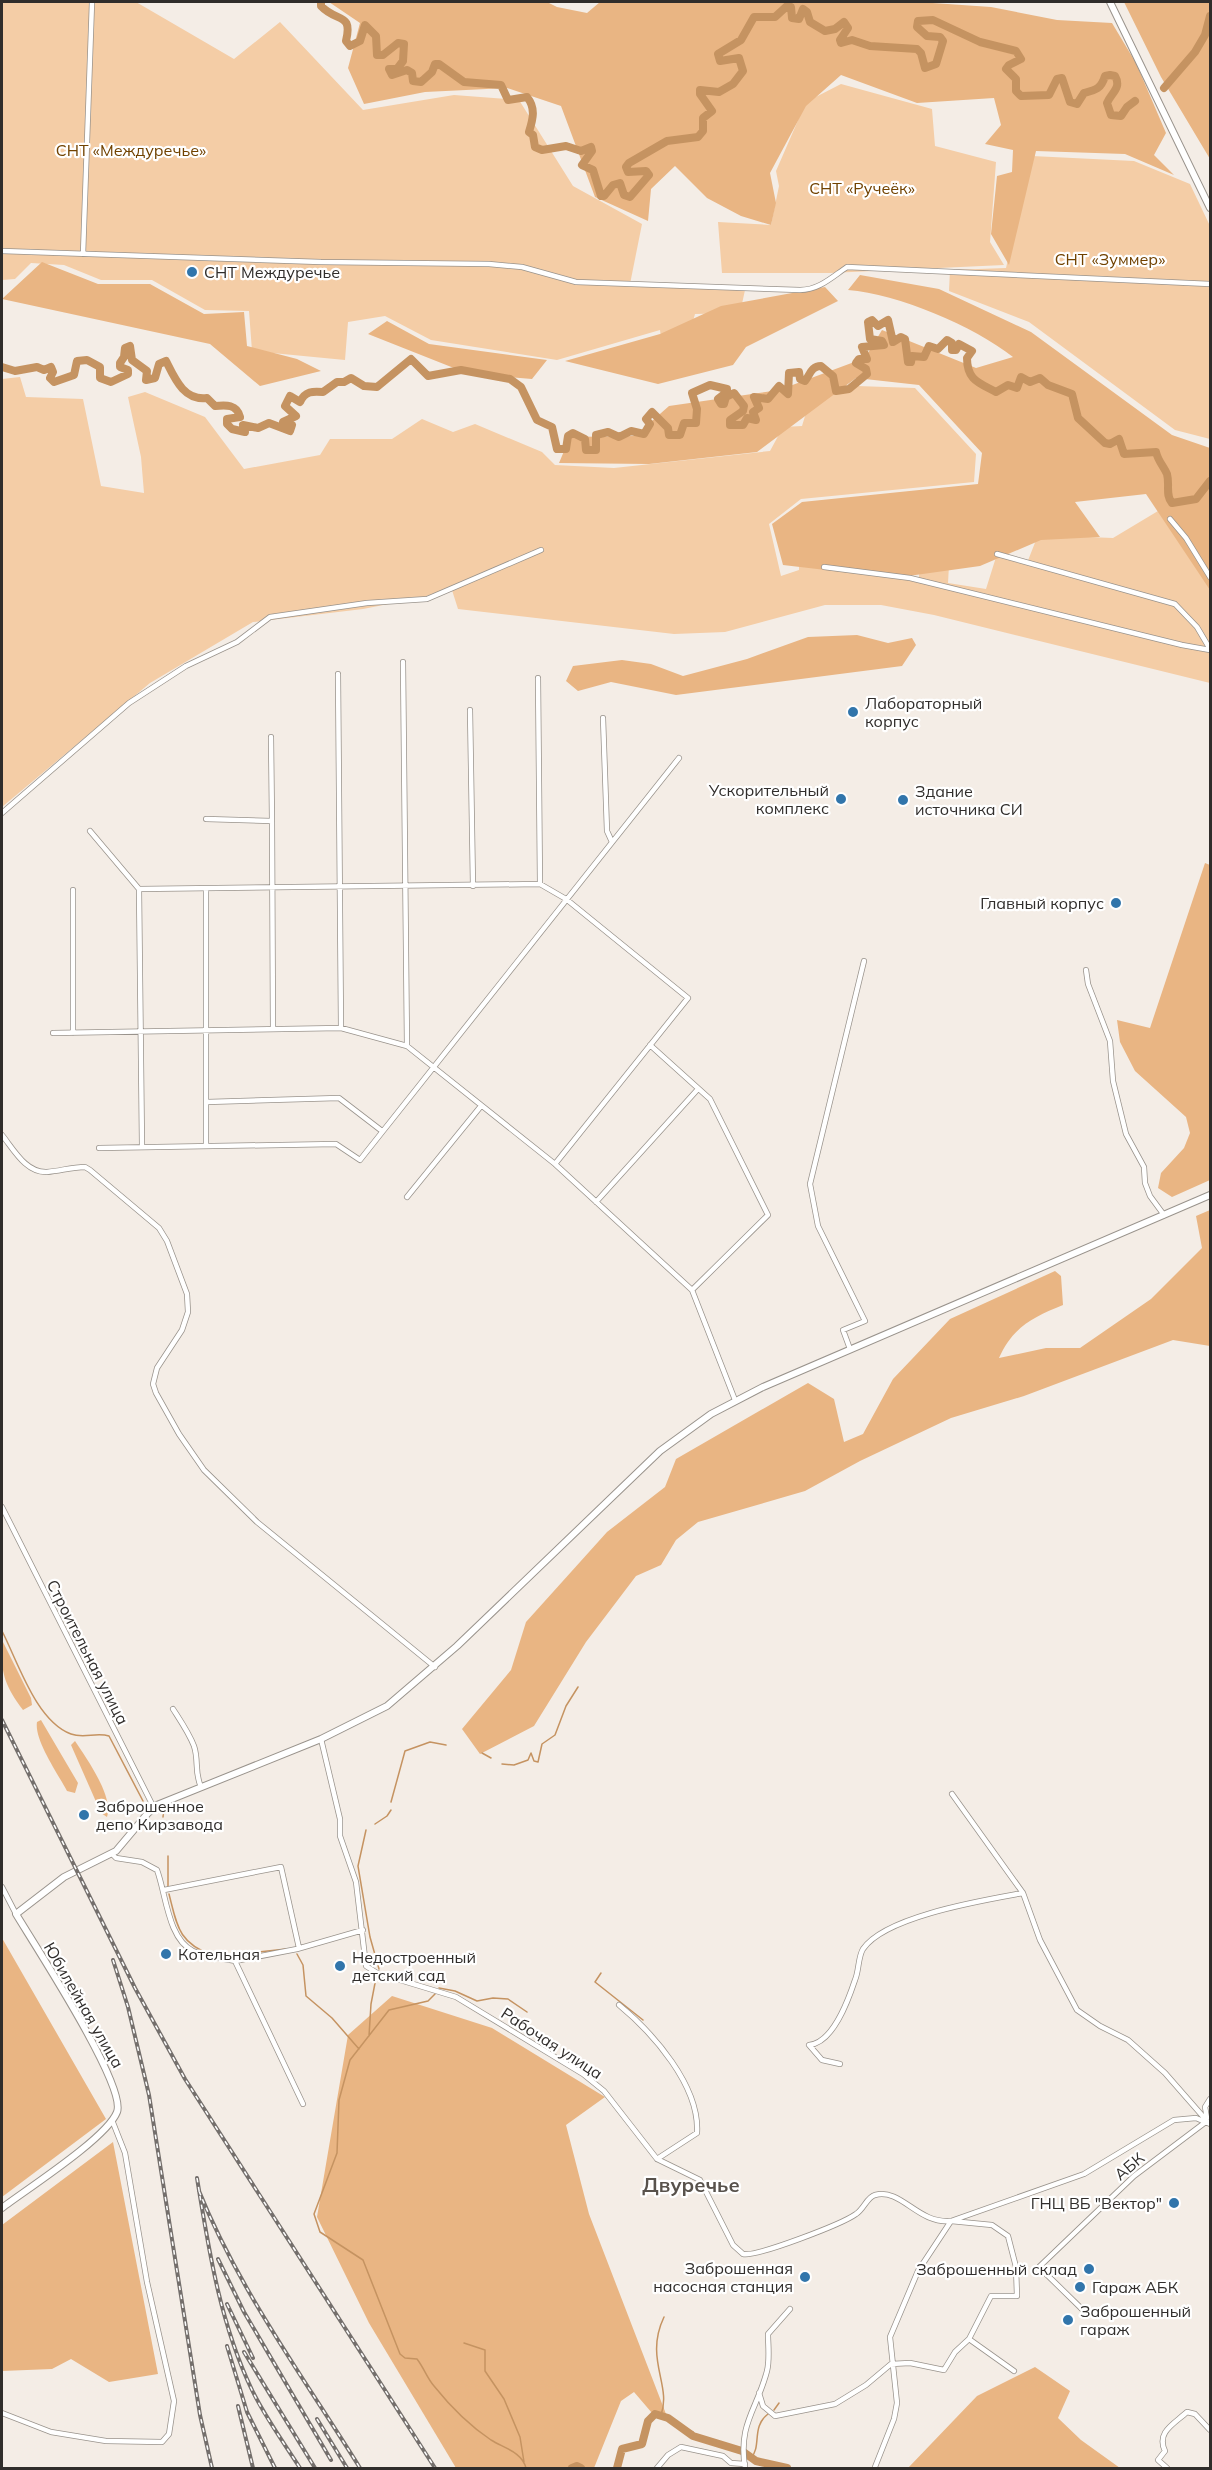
<svg xmlns="http://www.w3.org/2000/svg" width="1212" height="2470" font-family="Mulish,sans-serif">
<style>
.green{fill:#f4cda6}
.forest{fill:#e9b583}
.lines{fill:none;stroke-linecap:round;stroke-linejoin:round}
.stream{stroke:#c59361;stroke-width:1.5}
.river{stroke:#c59361;stroke-width:8}
.minor-casing{stroke:#99938c;stroke-width:6}
.major-casing{stroke:#99938c;stroke-width:8}
.minor{stroke:#fff;stroke-width:4.5}
.major{stroke:#fff;stroke-width:6}
.rail-casing{stroke:#746f6c;stroke-width:4}
.rail{stroke:#fff;stroke-width:1.5;stroke-dasharray:4.5;stroke-linecap:butt}
.poi-dot{fill:#3175ab;stroke:#fff;stroke-width:2}
.labels{text-anchor:middle;dominant-baseline:central;stroke-width:4.5;stroke-linejoin:round;paint-order:stroke}
.park-label{font-size:16px;fill:#714200;stroke:#fff}
.poi-label{font-size:16px;fill:#302d2b;stroke:#fff;text-anchor:start}
.street-label{font-size:16px;fill:#302d2b;stroke:#fff}
.quarter-label{font-size:20px;font-weight:bold;fill:#58524c;stroke:#fff}
</style>
<rect width="100%" height="100%" fill="#f4ede6"/>
<path class="green" d="M 2,2 L 136,2 L 234,59 L 280,22 L 363,110 L 454,95 L 519,100 L 573,186 L 642,224 L 630,284 L 745,290 L 740,313 L 695,314 L 687,342 L 662,345 L 660,330 L 557,360 L 431,340 L 385,316 L 348,322 L 345,360 L 252,351 L 249,311 L 205,310 L 152,280 L 101,280 L 64,265 L 31,263 L 15,279 L 2,280 Z
M 841,84 L 932,109 L 935,146 L 996,162 L 990,242 L 1004,265 L 830,273 L 722,273 L 718,222 L 771,225 L 779,186 L 776,171 L 806,102 Z
M 1032,156 L 1134,161 L 1190,184 L 1210,226 L 1210,439 L 1175,430 L 1029,322 L 949,291 L 950,270 L 1006,268 Z
M 20,377 L 26,397 L 83,399 L 101,486 L 144,493 L 141,457 L 128,397 L 145,392 L 205,417 L 244,469 L 320,455 L 330,439 L 392,439 L 422,419 L 453,432 L 475,424 L 542,452 L 555,465 L 614,468 L 770,451 L 783,427 L 802,426 L 812,393 L 857,386 L 915,388 L 976,454 L 974,482 L 801,499 L 769,524 L 781,576 L 799,570 L 799,538 L 830,565 L 918,582 L 923,551 L 950,548 L 948,583 L 986,589 L 997,554 L 1027,563 L 1038,535 L 1113,538 L 1163,508 L 1210,570 L 1210,683 L 934,615 L 881,605 L 825,605 L 725,632 L 674,634 L 458,609 L 451,587 L 424,597 L 363,609 L 253,622 L 150,683 L 2,807 L 2,379 Z"/>
<path class="forest" d="M 329,2 L 547,2 L 557,7 L 587,13 L 600,2 L 918,2 L 991,7 L 1057,20 L 1112,23 L 1136,63 L 1166,133 L 1154,155 L 1174,175 L 1125,154 L 1036,151 L 1009,265 L 991,234 L 997,176 L 1012,172 L 1013,150 L 985,144 L 1001,125 L 994,98 L 917,103 L 841,75 L 806,106 L 770,173 L 776,203 L 771,225 L 741,216 L 707,198 L 675,166 L 651,189 L 648,221 L 595,197 L 561,106 L 507,88 L 425,92 L 364,104 L 348,68 L 360,23 Z
M 1124,2 L 1210,2 L 1210,159 L 1161,77 Z
M 42,262 L 98,284 L 150,284 L 204,314 L 244,312 L 247,346 L 297,359 L 321,371 L 260,386 L 210,344 L 2,299 Z
M 860,275 L 939,289 L 1031,332 L 1172,435 L 1210,448 L 1210,590 L 1146,494 L 1075,502 L 1100,537 L 1041,540 L 980,566 L 894,578 L 783,565 L 772,524 L 802,502 L 978,484 L 982,453 L 919,385 L 856,378 L 757,452 L 649,464 L 559,463 L 570,437 L 635,436 L 669,406 L 779,390 L 865,358 L 882,330 L 976,368 L 1013,357 C 974,326 898,294 848,290 Z
M 825,287 L 838,301 L 746,347 L 733,365 L 658,384 L 565,361 L 660,334 L 721,306 Z
M 387,321 L 429,344 L 547,360 L 532,379 L 469,374 L 368,334 Z
M 857,635 L 888,643 L 912,638 L 916,645 L 902,666 L 676,695 L 611,682 L 578,691 L 566,681 L 573,666 L 622,660 L 651,664 L 683,676 L 747,659 L 808,637 Z
M 1205,863 L 1210,865 L 1210,1180 L 1172,1197 L 1158,1188 L 1161,1173 L 1184,1148 L 1190,1133 L 1186,1117 L 1135,1071 L 1120,1042 L 1117,1020 L 1150,1028 Z
M 1210,1210 L 1210,1346 L 1173,1340 L 1024,1396 L 951,1418 L 860,1461 L 805,1491 L 698,1522 L 676,1540 L 661,1565 L 636,1576 L 586,1642 L 534,1726 L 480,1754 L 462,1729 L 511,1670 L 526,1622 L 607,1532 L 665,1487 L 676,1459 L 808,1383 L 834,1399 L 844,1442 L 863,1434 L 893,1379 L 950,1319 L 1055,1271 L 1061,1276 L 1063,1305 C 1033,1317 1013,1327 999,1358 L 1046,1348 L 1080,1348 L 1151,1299 L 1202,1248 L 1196,1216 Z
M 2,1640 L 31,1698 L 32,1705 L 23,1710 C 3,1683 1,1672 2,1640 Z
M 41,1720 L 78,1783 L 75,1793 L 67,1791 C 58,1774 34,1740 37,1722 Z
M 75,1741 C 87,1759 114,1797 107,1817 L 101,1813 L 71,1745 Z
M 2,1938 L 106,2119 L 2,2197 Z
M 392,1996 L 492,2028 L 605,2097 L 566,2125 L 589,2214 L 666,2414 L 652,2413 L 634,2392 L 621,2401 L 594,2468 L 456,2468 L 369,2323 L 317,2217 L 348,2035 Z
M 113,2142 L 158,2374 L 109,2382 L 71,2359 L 52,2369 L 2,2371 L 2,2225 Z
M 1035,2367 L 1070,2391 L 1058,2418 L 1081,2440 L 1120,2468 L 908,2468 L 977,2396 Z"/>
<g class="lines">
<path class="stream" d="M 2,1631 C 18,1662 36,1721 71,1734 C 84,1739 96,1732 109,1736 L 143,1801
M 482,1753 L 491,1758
M 502,1764 L 514,1765 L 528,1760 L 531,1753 L 534,1761 L 538,1762 L 542,1744 L 555,1735 L 566,1706 L 578,1687
M 391,1802 L 405,1751 L 430,1742 L 446,1745
M 163,1817 L 164,1808
M 375,1824 L 387,1816 L 391,1810
M 366,1830 L 358,1866 L 370,1937 L 379,1969
M 168,1887 L 168,1856
M 169,1894 C 177,1925 178,1943 212,1955
M 297,1954 L 303,1965 L 306,1996 L 332,2018 L 359,2049
M 223,1956 L 286,1949
M 601,1973 L 595,1982 L 643,2020
M 439,1988 L 455,1991 L 477,2001 L 493,1998 L 508,1999 L 527,2012
M 435,1994 L 428,2001 L 389,2010 L 350,2060 L 339,2100 L 337,2153 L 314,2214 L 320,2232 L 363,2260 L 400,2354 L 405,2358 L 417,2359 C 424,2368 427,2378 434,2386 C 450,2406 470,2426 491,2440 C 504,2448 522,2452 526,2468
M 369,2036 L 371,2004 L 376,1978
M 464,2343 L 485,2350 L 485,2371 L 504,2399 L 520,2437 L 524,2462
M 774,2410 L 779,2403
M 661,2415 C 672,2385 644,2359 664,2317
M 678,2425 L 693,2432
M 751,2458 C 762,2446 751,2427 768,2414
M 776,2466 L 778,2468"/>
<path class="river" d="M 321,2 L 321,6 C 337,23 353,12 346,41 L 350,46 L 360,41 L 365,25 L 376,36 L 377,55 L 383,55 L 398,43 L 404,44 L 403,61 L 397,69 L 389,69 L 392,75 L 407,70 L 412,73 L 413,81 L 421,82 L 432,72 L 435,64 L 439,64 L 464,82 L 501,85 L 508,100 L 527,97 C 536,108 533,119 529,132 L 533,135 L 535,147 L 542,150 L 566,146 L 581,151 L 591,147 L 592,151 L 582,165 L 593,170 L 601,196 L 604,196 L 613,185 L 620,183 L 624,195 L 630,197 L 649,175 L 646,171 L 628,172 L 626,167 L 629,163 L 667,141 L 698,137 L 703,131 L 703,118 L 712,111 L 700,94 L 700,90 L 719,92 L 733,84 L 743,71 L 739,58 L 720,61 L 718,54 L 741,40 L 754,17 L 775,17 L 787,6 L 791,7 L 792,18 L 799,19 L 803,9 L 807,12 L 810,22 L 825,31 L 835,29 L 844,22 L 848,28 L 840,40 L 841,43 L 852,40 L 870,46 L 917,49 L 921,53 L 925,68 L 936,64 L 943,41 L 940,37 L 927,36 L 917,27 L 918,21 L 933,20 L 980,42 L 1016,51 L 1021,59 L 1009,65 L 1006,69 L 1016,79 L 1016,91 L 1021,96 L 1049,95 L 1057,79 L 1062,78 L 1070,102 L 1077,104 L 1084,93 C 1096,90 1101,89 1105,76 L 1110,75 L 1115,76 C 1122,88 1111,93 1107,103 L 1111,115 L 1121,116 L 1127,107 L 1135,101
M 1164,88 L 1195,52 L 1205,35 L 1210,16
M 2,367 L 15,371 L 37,367 L 44,370 L 51,367 L 53,372 L 50,378 L 54,382 L 74,375 L 77,361 L 87,360 L 100,367 L 100,378 L 111,382 L 128,374 L 128,370 L 120,367 L 120,363 L 124,357 L 125,348 L 130,346 L 132,360 L 147,371 L 146,380 L 155,378 L 159,364 L 166,361 C 175,379 184,401 207,398 L 215,406 C 226,405 237,404 240,417 L 227,419 L 227,424 L 232,429 L 245,432 L 243,425 L 258,428 L 269,423 L 290,431 L 292,425 L 283,422 L 296,416 L 285,406 L 290,396 L 300,402 C 305,391 313,391 323,392 L 337,382 L 344,382 L 351,378 L 364,386 L 377,387 L 411,359 L 428,376 L 461,370 L 510,379 L 521,387 L 537,420 L 552,427 L 557,449 L 566,449 L 568,436 L 573,433 L 585,439 L 586,450 L 596,450 L 596,435 L 608,432 L 619,437 L 631,431 L 644,434 L 650,424 L 646,419 L 652,412 L 668,428 L 669,435 L 680,435 L 684,423 L 696,423 L 697,409 L 692,393 L 710,385 L 727,389 L 727,392 L 718,399 L 721,404 L 724,404 L 726,397 L 734,393 L 744,406 L 743,411 L 730,420 L 730,425 L 743,425 L 747,418 L 756,420 L 753,412 L 759,408 L 754,397 L 768,399 L 779,386 L 788,394 L 789,373 L 799,372 L 800,379 L 805,381 C 810,375 811,366 821,366 L 833,376 L 836,391 L 849,389 L 867,374 L 866,369 L 856,363 L 859,359 L 867,359 L 862,347 L 884,345 L 882,341 L 870,339 L 868,322 L 872,320 L 878,326 L 888,320 L 893,342 L 901,337 L 905,339 L 908,362 L 911,362 L 912,356 L 924,357 L 929,346 L 938,349 L 947,340 L 952,343 L 952,350 L 956,350 L 959,344 L 972,351 L 967,358 C 967,381 980,383 996,392 L 1008,385 L 1017,388 L 1021,377 L 1030,382 L 1040,378 L 1048,385 L 1072,394 L 1078,418 L 1105,443 L 1110,444 L 1119,439 L 1124,454 L 1156,452 C 1158,461 1164,467 1167,474 C 1170,485 1165,495 1172,503 L 1196,499 L 1210,481
M 572,2468 L 577,2466 L 581,2468
M 617,2468 L 622,2449 L 642,2444 L 648,2421 L 655,2414 L 668,2418 L 693,2436 L 742,2451 L 756,2461 L 787,2468"/>
<g class="minor-casing">
<path id="minor" d="M 2,251 L 321,262 L 489,264 L 522,267 L 576,282 L 800,290 C 819,290 832,277 847,267 L 1210,284
M 83,254 L 92,2
M 1170,519 L 1186,538 L 1210,577
M 997,554 L 1175,604 L 1197,627 L 1210,649
M 824,567 L 910,578 L 1182,645 L 1210,650
M 403,662 L 407,1046
M 338,674 L 341,1028
M 538,678 L 540,884
M 470,710 L 473,886
M 603,718 L 607,831 L 612,842
M 271,737 L 272,821
M 2,813 L 129,703 L 186,666 L 237,642 L 270,617 L 367,603 L 427,599 L 541,550
M 206,819 L 272,821 L 273,1029
M 90,831 L 139,889 L 142,1146
M 139,889 L 540,884 L 566,899 L 688,998 L 555,1164
M 73,890 L 73,1033
M 206,890 L 206,1145
M 1086,970 L 1088,984 L 1110,1041 L 1113,1081 L 1126,1134 L 1144,1167 L 1145,1183 L 1150,1196 L 1164,1215
M 53,1033 L 341,1028 L 407,1046 L 555,1164 L 692,1290 L 735,1400
M 650,1045 L 710,1099 L 768,1215 L 692,1290
M 207,1102 L 339,1098 L 382,1131
M 2,1135 C 14,1150 26,1173 47,1172 C 60,1171 72,1167 85,1167 L 90,1170 L 159,1228 L 167,1241 L 187,1294 L 188,1312 L 182,1330 L 157,1368 L 153,1384 L 156,1393 L 179,1434 L 204,1470 L 257,1522 L 435,1667
M 99,1148 L 336,1144 L 360,1160 L 679,758
M 407,1197 L 481,1106
M 596,1202 L 698,1089
M 850,1349 L 843,1330 L 865,1321 L 818,1226 L 810,1184 L 864,961
M 2,1507 L 154,1808
M 173,1709 C 180,1720 189,1733 194,1746 C 199,1761 194,1771 201,1787
M 321,1739 L 340,1819 L 340,1836 L 356,1882 L 366,1966 L 377,1973 L 456,1997 L 583,2074 L 604,2091 L 657,2159 L 700,2180 L 733,2245 L 743,2254 C 757,2257 842,2224 856,2214 C 864,2209 867,2197 875,2195 C 902,2188 917,2224 951,2221 L 1084,2174 L 1174,2120 L 1196,2118 L 1210,2124
M 952,1794 L 1023,1893 L 1040,1940 L 1077,2010 L 1100,2026 L 1128,2040 L 1165,2073 L 1207,2121
M 112,1854 L 116,1858 L 142,1862 L 157,1870 C 166,1894 168,1939 193,1951 C 206,1957 221,1958 235,1961 L 303,2104
M 2,1887 L 16,1914
M 164,1890 L 281,1867 L 299,1948
M 235,1961 L 297,1949 L 363,1930
M 619,2005 C 653,2033 700,2086 697,2133 L 657,2159
M 840,2064 L 822,2060 L 809,2045 C 833,2043 848,2001 855,1980 C 859,1971 858,1957 863,1949 C 885,1916 985,1900 1023,1893
M 1207,2118 L 1205,2107 L 1210,2099
M 1084,2311 L 1039,2267 L 1134,2176 L 1207,2121
M 969,2339 L 1014,2371
M 759,2393 L 763,2406 L 775,2416 L 835,2404 L 866,2385 L 891,2364 L 910,2363 L 944,2370 L 955,2352 L 969,2339 L 991,2296 L 1017,2296 L 1016,2267 L 1008,2236 L 992,2225 L 951,2221 L 918,2271 L 890,2337 L 897,2403 L 894,2419 L 875,2467
M 2,2413 L 51,2432 L 106,2441 L 162,2442 L 169,2434 L 174,2401 L 147,2282 L 125,2153 L 112,2120
M 657,2468 L 668,2455 L 681,2447 L 723,2456 L 731,2463 L 745,2464
M 745,2468 C 738,2423 757,2410 767,2371 C 770,2359 768,2345 768,2334 L 790,2309
M 1167,2468 L 1158,2460 L 1165,2451 C 1156,2432 1174,2424 1187,2412 L 1195,2414 L 1210,2430"/>
</g>
<g class="major-casing">
<path id="major" d="M 1110,2 L 1210,208
M 2,2208 C 27,2189 107,2138 117,2112 C 127,2086 34,1944 16,1914 L 64,1877 L 116,1851 L 148,1813 L 157,1805 L 321,1739 L 387,1706 L 457,1646 L 660,1451 L 711,1414 L 763,1387 L 1210,1195"/>
</g>
<use href="#minor" class="minor"/>
<use href="#major" class="major"/>
<g class="rail-casing">
<path id="rail" d="M 2,1720 L 135,1988 L 185,2079 L 435,2468
M 113,1960 L 128,2007 L 149,2095 L 200,2415 L 212,2468
M 197,2178 C 209,2251 220,2323 252,2390 C 265,2417 284,2443 300,2468
M 199,2191 C 239,2290 304,2378 360,2468
M 218,2259 L 244,2312 L 331,2460
M 227,2304 L 253,2358
M 227,2346 L 247,2412 L 275,2468
M 244,2352 L 315,2468
M 238,2406 L 253,2468
M 317,2419 L 347,2468"/>
</g>
<use href="#rail" class="rail"/>
</g>
<g class="poi-dot">
<circle cx="192" cy="272" r="6"/>
<circle cx="853" cy="712" r="6"/>
<circle cx="841" cy="799" r="6"/>
<circle cx="903" cy="800" r="6"/>
<circle cx="1116" cy="903" r="6"/>
<circle cx="84" cy="1815" r="6"/>
<circle cx="166" cy="1954" r="6"/>
<circle cx="340" cy="1966" r="6"/>
<circle cx="1174" cy="2203" r="6"/>
<circle cx="1089" cy="2269" r="6"/>
<circle cx="805" cy="2277" r="6"/>
<circle cx="1080" cy="2287" r="6"/>
<circle cx="1068" cy="2320" r="6"/>
</g>
<g class="labels">
<g class="park-label">
<text x="131" y="150">СНТ «Междуречье»</text>
<text x="862" y="188">СНТ «Ручеёк»</text>
<text x="1110" y="259">СНТ «Зуммер»</text>
</g>
<g class="poi-label">
<text x="204" y="272">СНТ Междуречье</text>
<text x="865" y="703">Лабораторный<tspan x="865" dy="18">корпус</tspan></text>
<text x="829" y="790" text-anchor="end">Ускорительный<tspan x="829" dy="18">комплекс</tspan></text>
<text x="915" y="791">Здание<tspan x="915" dy="18">источника СИ</tspan></text>
<text x="1104" y="903" text-anchor="end">Главный корпус</text>
<text x="96" y="1806">Заброшенное<tspan x="96" dy="18">депо Кирзавода</tspan></text>
<text x="178" y="1954">Котельная</text>
<text x="352" y="1957">Недостроенный<tspan x="352" dy="18">детский сад</tspan></text>
<text x="1162" y="2203" text-anchor="end">ГНЦ ВБ "Вектор"</text>
<text x="793" y="2268" text-anchor="end">Заброшенная<tspan x="793" dy="18">насосная станция</tspan></text>
<text x="1077" y="2269" text-anchor="end">Заброшенный склад</text>
<text x="1092" y="2287">Гараж АБК</text>
<text x="1080" y="2311">Заброшенный<tspan x="1080" dy="18">гараж</tspan></text>
</g>
<g class="street-label">
<text transform="translate(88 1652) rotate(63)">Строительная улица</text>
<text transform="translate(84 2005) rotate(60)">Юбилейная улица</text>
<text transform="translate(552 2043) rotate(33)">Рабочая улица</text>
<text transform="translate(1129 2166) rotate(-40)">АБК</text>
</g>
<g class="quarter-label">
<text x="691" y="2184">Двуречье</text>
</g>
</g>
<rect width="1212" height="2470" fill="none" stroke="#302d2b" stroke-width="6"/>
</svg>
